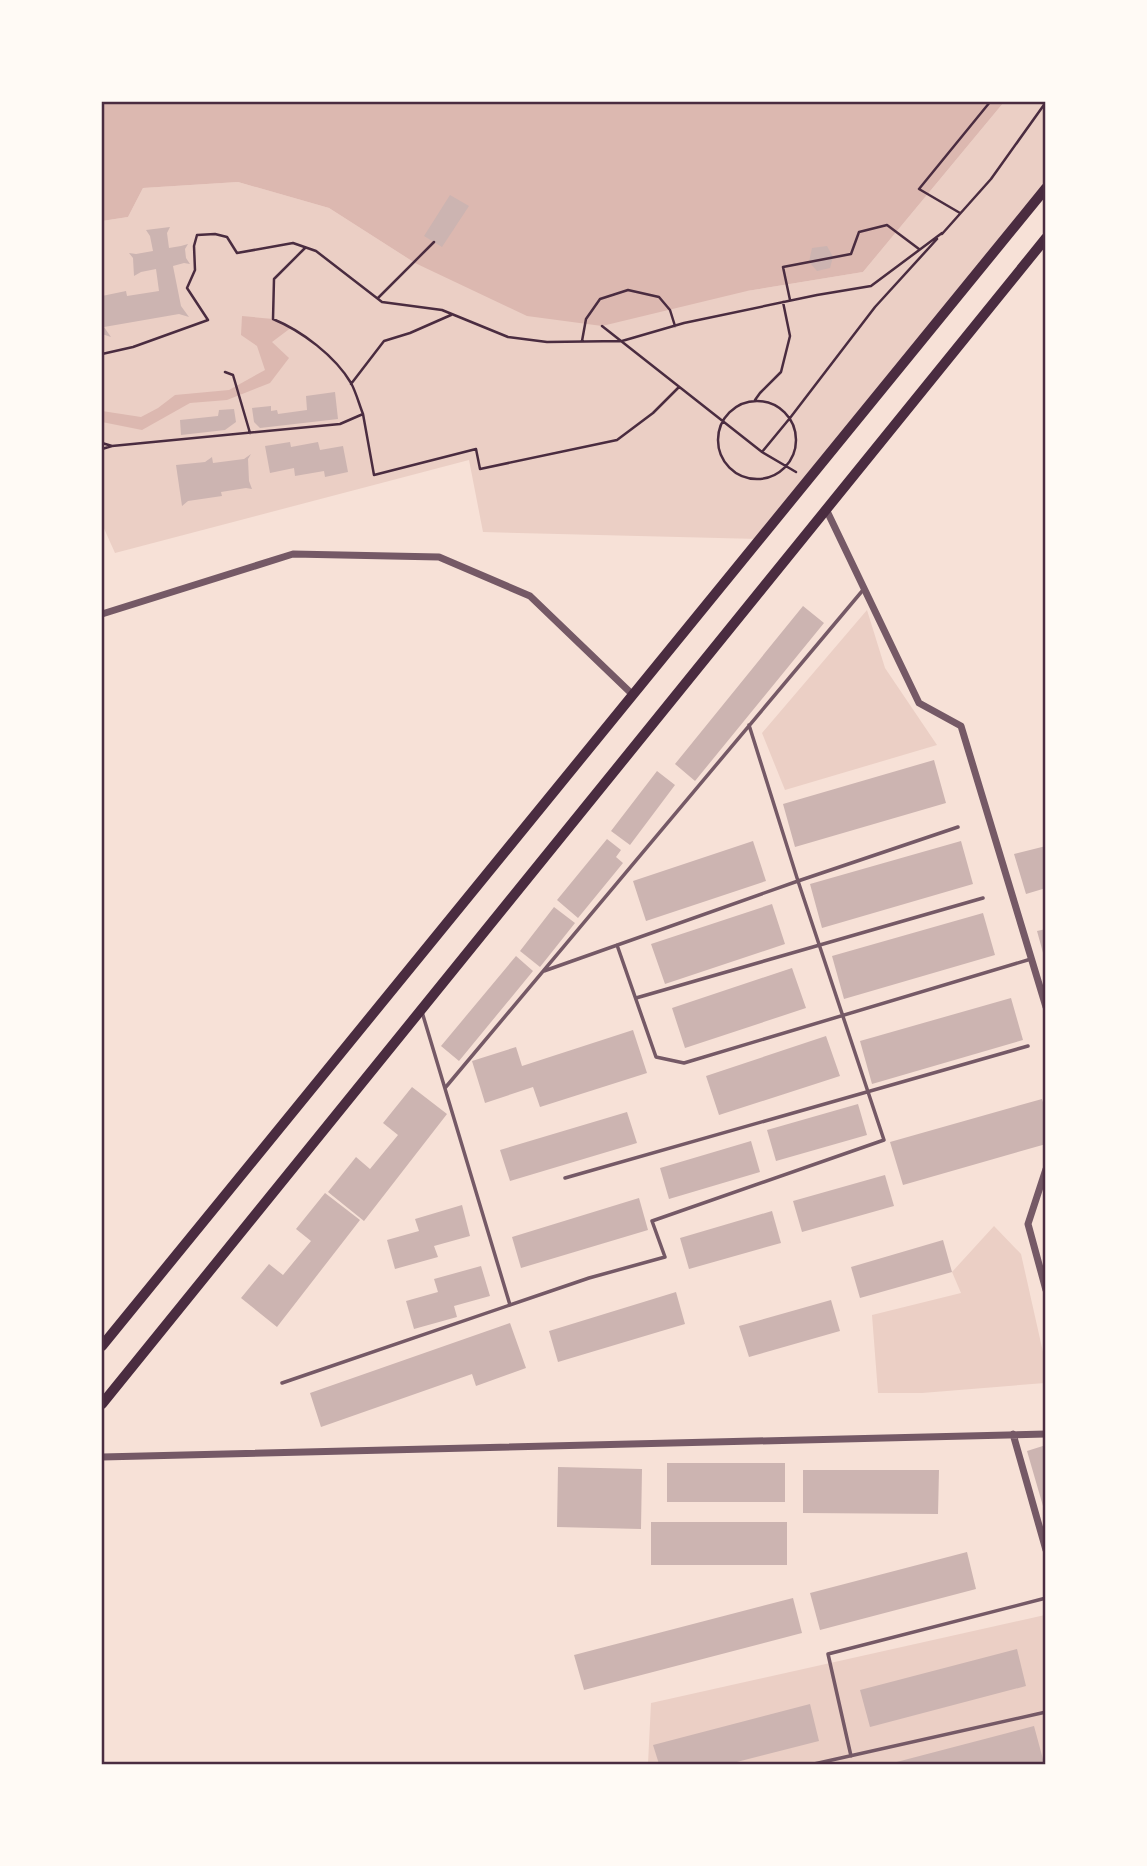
<svg xmlns="http://www.w3.org/2000/svg" width="1147" height="1866" font-family="'IBM Plex Sans',sans-serif">
<style>
.green{fill:#ebcfc5}
.water{fill:#dcb8b0}
.building{fill:#ccb4b1}
.lines{fill:none;stroke-linecap:round;stroke-linejoin:round}
.path{stroke:#4a2c40;stroke-width:2.5}
.service{stroke:#755966;stroke-width:3.5}
.minor{stroke:#755966;stroke-width:7}
.secondary{stroke:#4a2c40;stroke-width:10}
.neatline{fill:none;stroke:#4a2c40;stroke-width:2.5}
</style>
<rect width="100%" height="100%" fill="#f7e1d7"/>
<path class="green" d="M 1004,102 L 1045,102 L 1045,188 L 759,539 L 483,532 L 469,460 L 115,553 L 102,524 L 102,221 L 128,217 L 143,188 L 238,182 L 329,208 L 415,263 L 747,291 L 863,272 Z
M 867,610 L 885,668 L 937,745 L 785,790 L 762,733 Z
M 994,1226 L 1021,1254 L 1045,1361 L 1045,1383 L 922,1393 L 878,1393 L 872,1315 L 961,1293 L 952,1272 Z
M 1045,1615 L 1045,1764 L 648,1764 L 651,1703 Z"/>
<path class="water" d="M 102,102 L 1004,102 L 863,272 L 747,291 L 602,326 L 527,316 L 415,263 L 329,208 L 238,182 L 143,188 L 128,217 L 102,221 Z
M 242,316 L 273,319 L 292,327 L 272,342 L 289,358 L 270,383 L 227,400 L 190,403 L 142,430 L 102,422 L 102,411 L 141,417 L 158,408 L 175,395 L 229,390 L 265,370 L 257,346 L 241,335 Z"/>
<path class="building" d="M 450,195 L 469,206 L 442,247 L 424,236 Z
M 170,227 L 167,233 L 169,248 L 181,246 L 188,244 L 185,249 L 186,258 L 190,264 L 184,263 L 173,266 L 181,306 L 189,317 L 179,314 L 104,327 L 111,337 L 102,334 L 102,296 L 126,291 L 127,296 L 159,291 L 156,269 L 141,272 L 134,276 L 133,258 L 129,253 L 136,254 L 153,251 L 150,236 L 146,230 Z
M 827,246 L 833,257 L 830,268 L 817,271 L 809,262 L 812,248 Z
M 335,392 L 338,419 L 260,428 L 254,422 L 252,408 L 271,406 L 271,411 L 277,410 L 278,414 L 307,410 L 306,396 Z
M 234,409 L 236,422 L 225,430 L 181,435 L 180,420 L 218,416 L 219,410 Z
M 290,442 L 291,447 L 318,442 L 320,450 L 343,446 L 348,472 L 325,477 L 324,471 L 295,476 L 294,468 L 270,473 L 265,446 Z
M 251,454 L 248,459 L 249,481 L 252,489 L 246,488 L 221,492 L 222,496 L 188,501 L 182,506 L 176,465 L 205,462 L 212,457 L 213,463 L 244,459 Z
M 803,606 L 824,623 L 695,781 L 675,764 Z
M 934,760 L 946,803 L 795,847 L 783,804 Z
M 657,771 L 675,785 L 630,845 L 611,831 Z
M 607,839 L 621,850 L 616,857 L 623,863 L 578,918 L 557,900 Z
M 753,841 L 766,881 L 646,921 L 633,881 Z
M 961,841 L 973,884 L 822,928 L 810,884 Z
M 1046,846 L 1046,888 L 1026,894 L 1014,854 Z
M 772,904 L 785,944 L 665,984 L 651,944 Z
M 554,907 L 575,923 L 540,967 L 520,951 Z
M 983,913 L 995,955 L 844,999 L 832,956 Z
M 1046,929 L 1046,960 L 1045,960 L 1037,931 Z
M 516,956 L 533,971 L 459,1061 L 441,1046 Z
M 792,968 L 806,1008 L 685,1048 L 672,1008 Z
M 1011,998 L 1023,1040 L 872,1084 L 860,1041 Z
M 633,1030 L 647,1073 L 540,1107 L 533,1087 L 485,1103 L 472,1061 L 516,1047 L 522,1066 Z
M 826,1036 L 840,1076 L 719,1115 L 706,1076 Z
M 412,1087 L 447,1114 L 364,1221 L 328,1192 L 356,1157 L 370,1169 L 398,1135 L 383,1123 Z
M 1042,1099 L 1046,1112 L 1046,1144 L 903,1185 L 890,1142 Z
M 858,1104 L 867,1135 L 776,1161 L 767,1130 Z
M 627,1112 L 637,1143 L 510,1181 L 500,1150 Z
M 751,1141 L 760,1172 L 669,1199 L 660,1168 Z
M 885,1175 L 894,1206 L 802,1232 L 793,1201 Z
M 325,1193 L 360,1220 L 277,1327 L 241,1298 L 269,1264 L 283,1275 L 311,1241 L 296,1229 Z
M 639,1198 L 648,1230 L 521,1268 L 512,1237 Z
M 462,1205 L 470,1236 L 434,1246 L 438,1257 L 395,1269 L 387,1240 L 419,1231 L 415,1219 Z
M 772,1211 L 781,1243 L 689,1269 L 680,1238 Z
M 943,1240 L 952,1272 L 860,1298 L 851,1267 Z
M 481,1266 L 490,1296 L 454,1306 L 457,1317 L 414,1329 L 406,1301 L 438,1292 L 434,1279 Z
M 676,1292 L 685,1324 L 558,1362 L 549,1331 Z
M 831,1300 L 840,1331 L 749,1357 L 739,1326 Z
M 510,1323 L 526,1368 L 476,1386 L 472,1374 L 321,1427 L 310,1393 Z
M 1046,1445 L 1046,1513 L 1045,1513 L 1027,1451 Z
M 667,1463 L 785,1463 L 785,1502 L 667,1502 Z
M 558,1467 L 642,1469 L 641,1529 L 557,1527 Z
M 803,1470 L 939,1470 L 938,1514 L 803,1513 Z
M 651,1522 L 787,1522 L 787,1565 L 651,1565 Z
M 967,1552 L 976,1589 L 820,1630 L 810,1593 Z
M 793,1598 L 802,1633 L 584,1690 L 574,1655 Z
M 1017,1649 L 1026,1686 L 870,1727 L 860,1690 Z
M 810,1704 L 819,1741 L 729,1764 L 659,1764 L 653,1745 Z
M 1034,1726 L 1044,1763 L 1037,1764 L 889,1764 Z"/>
<g class="lines">
<path class="path" d="M 960,213 L 919,189 L 990,102
M 942,234 L 991,179 L 1046,102
M 378,298 L 434,242
M 790,300 L 783,267 L 851,254 L 859,232 L 887,225 L 919,249
M 602,326 L 762,452 L 796,472
M 582,341 L 586,319 L 600,299 L 628,290 L 659,297 L 670,310 L 675,326
M 102,354 L 133,347 L 208,320 L 187,288 L 195,270 L 194,246 L 197,235 L 215,234 L 227,237 L 237,253 L 293,243 L 316,251 L 382,302 L 442,310 L 508,337 L 547,342 L 622,341 L 684,323 L 817,295 L 871,286 L 942,233
M 225,372 L 233,375 L 250,433
M 351,384 L 384,341 L 410,333 L 451,315
M 755,400 L 760,393 L 781,372 L 790,336 L 783,302
M718 440a39 39 0 1 1 78 0a39 39 0 1 1-78 0Z
M 363,414 L 374,475 L 476,449 L 480,469 L 617,440 L 653,413 L 679,387
M 102,443 L 112,446
M 102,449 L 112,446 L 340,424 L 363,414 C 359,404 356,392 351,383 C 335,356 302,331 273,319 L 274,279 L 305,248
M 762,452 L 790,418 L 875,307 L 937,239"/>
<path class="service" d="M 617,945 L 656,1057 L 684,1063 L 1031,959
M 544,971 L 798,881 L 958,827
M 636,998 L 983,898
M 422,1012 L 510,1305
M 445,1088 L 863,590
M 565,1178 L 1028,1046
M 282,1383 L 589,1278 L 665,1257 L 652,1221 L 884,1140 L 798,881 L 749,725
M 851,1756 L 828,1654 L 1046,1598
M 814,1764 L 1046,1712"/>
<path class="minor" d="M 826,509 L 919,703 L 961,726 L 1046,1007
M 102,614 L 293,554 L 439,557 L 530,596 L 633,695
M 1046,1169 L 1028,1224 L 1046,1290
M 1013,1434 L 1046,1550
M 102,1457 L 1046,1434"/>
<path class="secondary" d="M 102,1346 L 1046,188
M 102,1404 L 1046,238"/>
</g>
<rect width="1147" height="1866" fill="none" stroke="#fffaf5" stroke-width="206"/>
<rect x="103" y="103" width="941" height="1660" class="neatline"/>
</svg>
